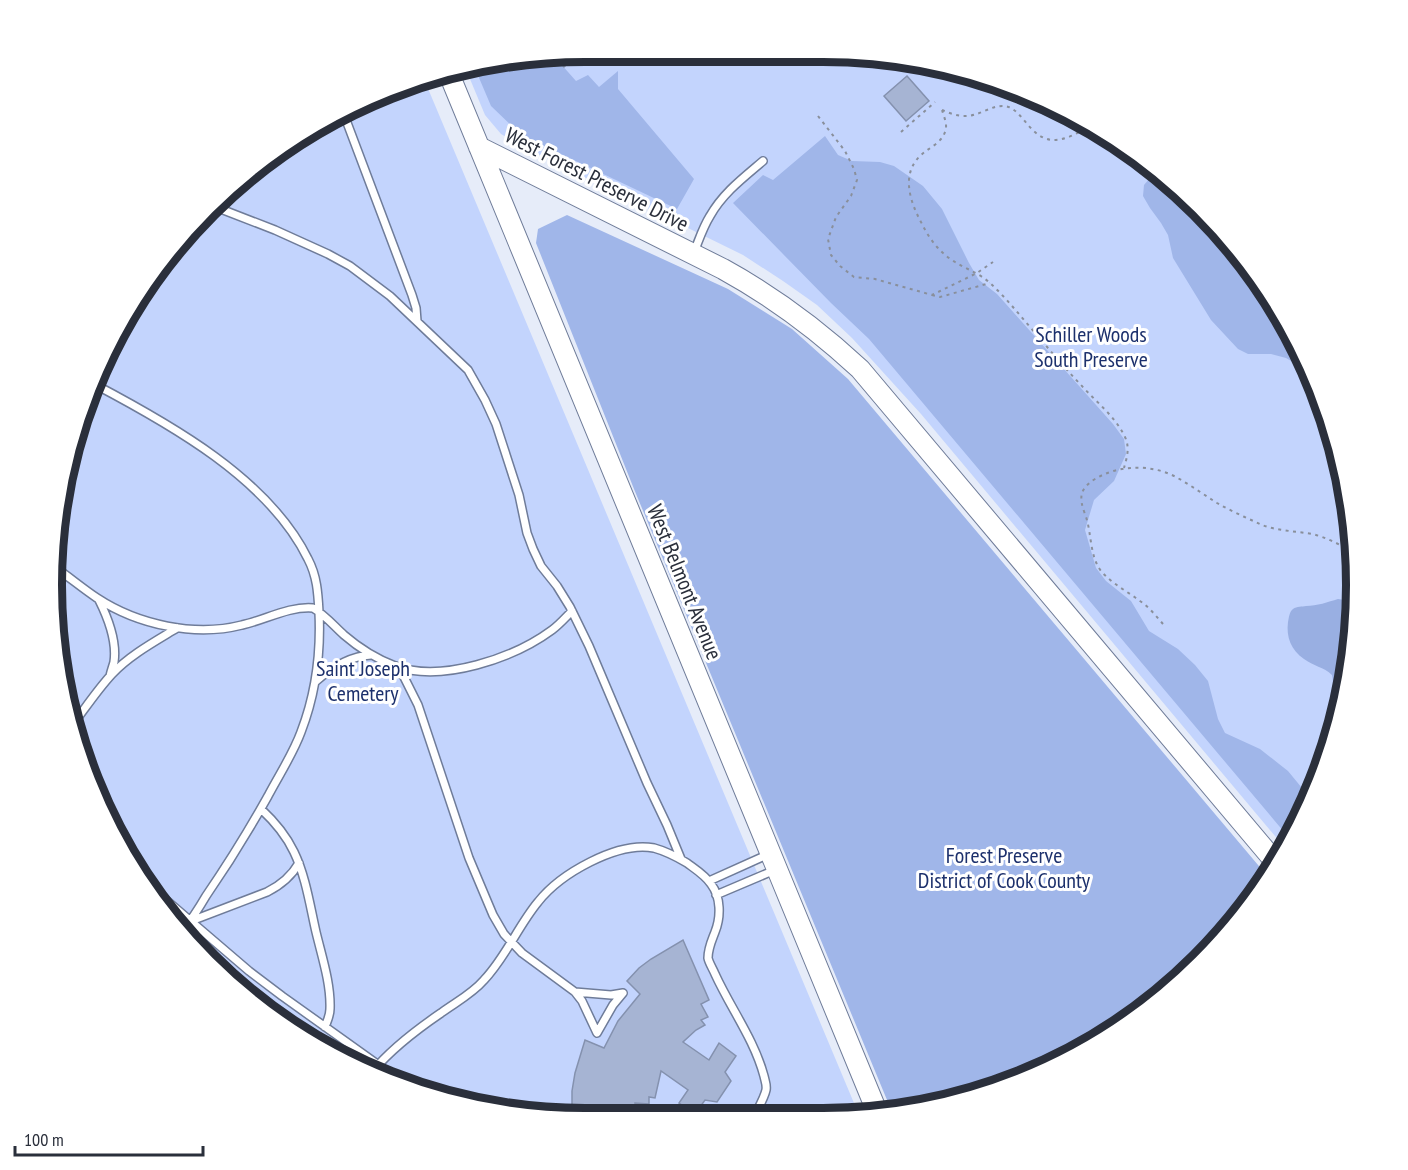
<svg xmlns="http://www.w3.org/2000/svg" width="1408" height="1170" font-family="'PT Sans Narrow',sans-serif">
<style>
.green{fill:#c3d4fd}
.forest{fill:#a0b6e9}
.water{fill:#99afe2}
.building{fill:#a6b4d3;stroke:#8491ae;stroke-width:1.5}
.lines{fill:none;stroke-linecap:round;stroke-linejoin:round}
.lane-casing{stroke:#6f7c99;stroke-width:10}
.secondary-casing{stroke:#6f7c99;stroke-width:22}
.path{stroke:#898f9b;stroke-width:2;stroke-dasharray:3 4.5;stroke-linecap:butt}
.lane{stroke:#fff;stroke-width:7}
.secondary{stroke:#fff;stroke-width:20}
.labels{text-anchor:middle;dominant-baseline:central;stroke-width:6;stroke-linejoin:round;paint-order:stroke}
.street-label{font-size:22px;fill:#2a2f3b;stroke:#fff}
.park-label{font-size:22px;fill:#1c306c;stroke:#fff}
.rim{fill:none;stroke:#2a2f3b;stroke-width:8}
</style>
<rect width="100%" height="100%" fill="#e6ecf9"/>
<path class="green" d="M 585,51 L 858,52 L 1028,92 L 1120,141 L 1201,208 L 1267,289 L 1316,380 L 1347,480 L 1357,585 L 1347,689 L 1316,789 L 1285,848 L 921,414 L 852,338 L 817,305 L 783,281 L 743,255 L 527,149 L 501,134 L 485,115 L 465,67 Z
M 424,79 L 859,1115 L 823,1119 L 550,1118 L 414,1091 L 318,1048 L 233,986 L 141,882 L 92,790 L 56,655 L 52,550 L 79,414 L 141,289 L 233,184 L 318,122 Z"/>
<path class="forest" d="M 553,55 L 576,81 L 588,75 L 599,87 L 618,71 L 618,89 L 694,179 L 677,209 L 521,135 L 491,106 L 474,66 Z
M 825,136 L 838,155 L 852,161 L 880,162 L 894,166 L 923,186 L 942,209 L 969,263 L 979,280 L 997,294 L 1113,424 L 1124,439 L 1126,454 L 1114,481 L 1094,500 L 1085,530 L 1096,568 L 1106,581 L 1131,601 L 1149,631 L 1178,649 L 1195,665 L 1208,681 L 1218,719 L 1225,733 L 1260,749 L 1288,771 L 1311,799 L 1290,839 L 869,339 L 831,303 L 733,203 L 763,175 L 773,180 Z
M 1156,171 L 1201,208 L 1267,289 L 1309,366 L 1305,367 L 1298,365 L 1286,358 L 1271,354 L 1248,354 L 1238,349 L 1211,320 L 1173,258 L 1168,235 L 1161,223 L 1150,208 L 1143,196 L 1144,185 Z
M 567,215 L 728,289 L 792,329 L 848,379 L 1269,878 L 1201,962 L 1120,1029 L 1028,1078 L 928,1109 L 892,1112 L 634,489 L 536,243 L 538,229 Z"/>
<path class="water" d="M 1338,599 L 1344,600 L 1355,607 L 1347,689 L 1338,716 C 1326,701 1336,692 1332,675 C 1324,667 1313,666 1304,659 C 1291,650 1286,637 1288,622 C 1289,618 1289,612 1293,609 C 1297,606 1302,607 1306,606 C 1317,606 1328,602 1338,599 Z"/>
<path class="building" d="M 582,51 L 564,67 L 553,55 L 561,54 Z
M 907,76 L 929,101 L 906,121 L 884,96 Z
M 683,940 L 709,1000 L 701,1004 L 708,1017 L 701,1020 L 705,1025 L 696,1030 L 683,1042 L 709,1060 L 719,1043 L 736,1056 L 725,1072 L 731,1081 L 717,1102 L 705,1100 L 695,1114 L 679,1103 L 688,1090 L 661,1071 L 655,1098 L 649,1097 L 649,1104 L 635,1103 L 635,1111 L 572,1108 L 572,1091 L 575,1073 L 585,1040 L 604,1048 L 618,1021 L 640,994 L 627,981 L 639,968 L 651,959 Z"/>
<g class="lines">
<g class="lane-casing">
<path id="lane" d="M 343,112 L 412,295 L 416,308 L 417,321
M 213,206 L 275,230 L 328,254 L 350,266 L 390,296 L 468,370 L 485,400 L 496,424 L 519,495 L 527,533 L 533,549 L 541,566 L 557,586 L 570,607 L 589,646 L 647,783 L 667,825 L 681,859
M 694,252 C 699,240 703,227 710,216 C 723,193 743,178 763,161
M 94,384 C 170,424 269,479 308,559 C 317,576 318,593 319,612 C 321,653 316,693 301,732 C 293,754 279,775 268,796 C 249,830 228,864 206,896 C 199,908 192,919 183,930
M 53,566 C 68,576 82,588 97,598 C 138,625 195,637 242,625 C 265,620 289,606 313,608 C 325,615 334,626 344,635 C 359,648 377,659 395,666 C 442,683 514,658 552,630 C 559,625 566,617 572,611
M 99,600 C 108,618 117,642 114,662 C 113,666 111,671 110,676
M 396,666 L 404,677 L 418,705 L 469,858 L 493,915 L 504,934 L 522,953 L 575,992 L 582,1001 L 597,1033 L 613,1005 L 623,993 L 611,995 L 575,992
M 315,682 C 331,668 349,656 371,655
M 74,723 C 86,707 98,689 112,674 C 130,655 154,642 177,628
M 261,809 C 275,822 286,835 294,852 C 306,877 310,906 316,932 C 322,957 331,984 330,1009 C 330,1016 327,1021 325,1027
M 138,876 L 249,971 L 282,996 L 415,1091
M 709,881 L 769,854
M 716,895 L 775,870
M 191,921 L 267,892 C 281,885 291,877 299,863
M 372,1072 C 392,1048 416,1030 441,1013 C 456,1002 472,994 484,980 C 506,957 518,926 538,902 C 560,874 617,841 654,848 C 665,851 677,857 687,863 C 695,869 705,875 711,884 C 721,897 721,917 715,932 C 712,940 708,948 708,958 C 709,963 713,969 715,974 C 731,1009 754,1039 764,1076 C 765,1081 767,1085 766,1090 C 764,1099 757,1110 753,1119"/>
</g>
<g class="secondary-casing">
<path id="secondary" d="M 447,69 L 878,1114
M 479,147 L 723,269 C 774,297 817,329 860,369 L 1277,864"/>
</g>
<path class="path" d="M 880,57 L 886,66
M 893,65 L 893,60
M 942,110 C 944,117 948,125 945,132 C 942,141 933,146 926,151 C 899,170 909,200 922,224 C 930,240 940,253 955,262 C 966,269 979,273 990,283 C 1002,294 1013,307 1024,320 C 1043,342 1061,364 1081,385 C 1096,402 1115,416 1125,437 C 1130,448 1127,457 1124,468
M 942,110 C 949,113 957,116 964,116 C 978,117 991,105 1004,106 C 1024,107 1031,147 1062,139 C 1072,137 1082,130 1091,126
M 818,116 L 845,151 L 854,169 L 857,180 L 851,196 L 836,217 L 828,239 L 831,255 L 840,266 L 854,277 L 875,279 L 932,295 L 977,273 L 993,262
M 901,132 L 935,102
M 932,295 L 940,297 L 990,283
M 1163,624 C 1156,616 1149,607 1140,601 C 1127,591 1112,584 1101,571 C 1089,555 1092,532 1085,514 C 1079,498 1079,489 1095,479 C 1118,465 1150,464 1174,476 C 1189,484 1203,494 1217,503 C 1231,511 1247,518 1262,525 C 1278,531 1295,531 1312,534 C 1326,537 1340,545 1354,552"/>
<use href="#lane" class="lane"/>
<use href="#secondary" class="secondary"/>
</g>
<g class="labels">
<g class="street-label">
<text transform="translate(597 179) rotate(27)">West Forest Preserve Drive</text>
<text transform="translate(685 582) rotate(68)">West Belmont Avenue</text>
</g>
<g class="park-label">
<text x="1091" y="334">Schiller Woods<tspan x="1091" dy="25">South Preserve</tspan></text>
<text x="363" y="668">Saint Joseph<tspan x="363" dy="25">Cemetery</tspan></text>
<text x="1004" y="855">Forest Preserve<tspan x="1004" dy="25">District of Cook County</tspan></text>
</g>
</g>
<path d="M0 0H1408V1170H0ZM585 62H823A523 523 0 0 1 1346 585V585A523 523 0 0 1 823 1108H585A523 523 0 0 1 62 585V585A523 523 0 0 1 585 62Z" fill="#fff" fill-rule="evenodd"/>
<path class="rim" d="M585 62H823A523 523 0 0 1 1346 585V585A523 523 0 0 1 823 1108H585A523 523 0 0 1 62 585V585A523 523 0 0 1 585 62Z"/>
<path d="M15 1146v9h188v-9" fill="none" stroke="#2a2f3b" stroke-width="3"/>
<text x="24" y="1146" font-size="18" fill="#2a2f3b" stroke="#ffffff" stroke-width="4.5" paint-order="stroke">100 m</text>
</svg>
